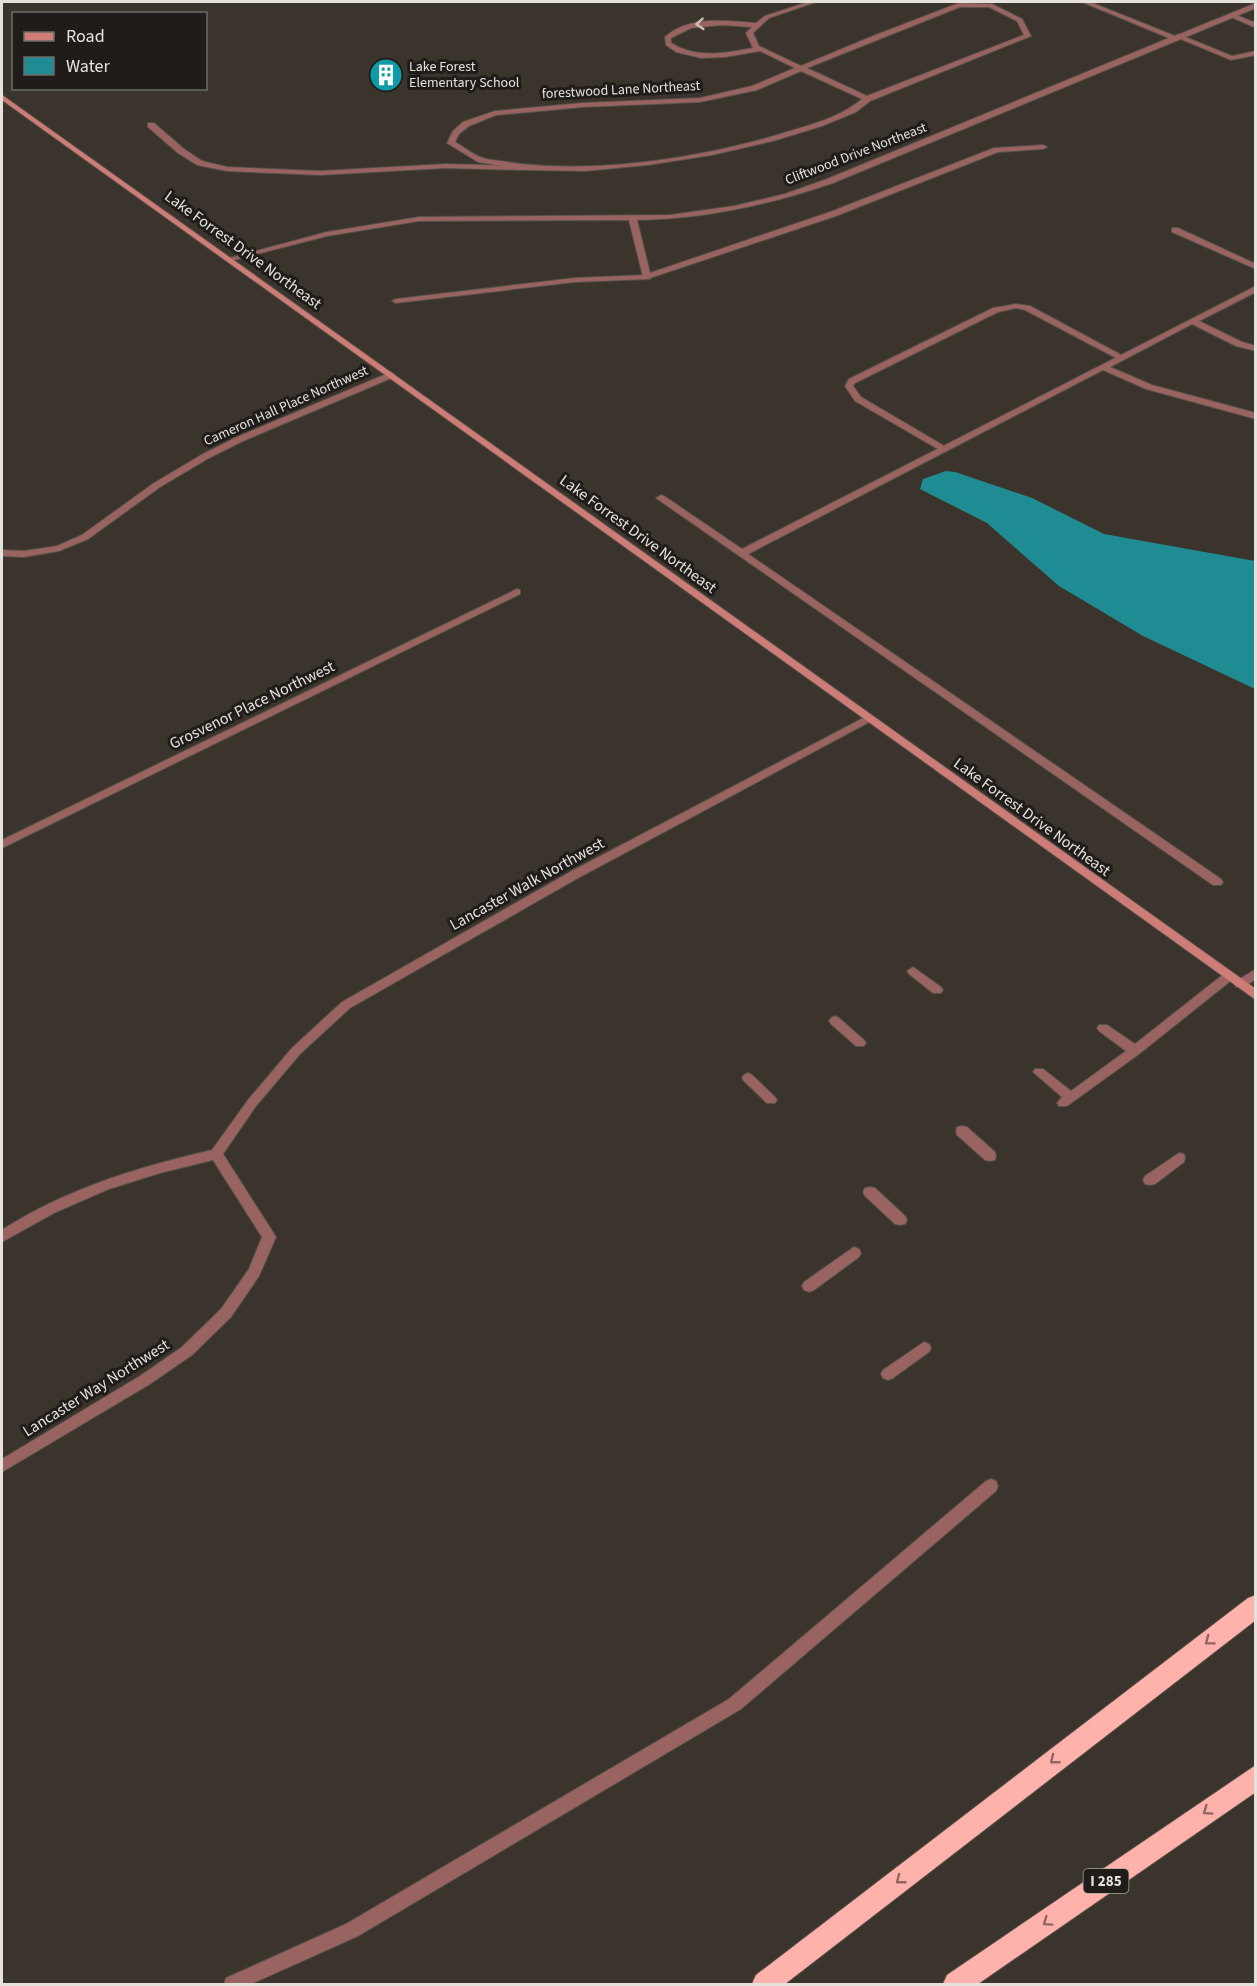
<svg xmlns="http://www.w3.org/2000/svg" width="1257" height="1986" font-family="'Source Sans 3',sans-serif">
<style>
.water{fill:#1f8c93}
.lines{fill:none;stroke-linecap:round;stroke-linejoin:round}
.lane-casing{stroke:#555048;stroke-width:2}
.street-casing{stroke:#555048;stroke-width:2}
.secondary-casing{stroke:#555048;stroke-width:2}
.highway-casing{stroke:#555048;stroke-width:2}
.lane{fill:#986360;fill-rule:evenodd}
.street{fill:#986360;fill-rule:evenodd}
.secondary{fill:#ce7c77;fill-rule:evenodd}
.highway{fill:#ffb1ac;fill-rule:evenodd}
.oneway{stroke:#cebcb7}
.oneway2{stroke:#8f6662}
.labels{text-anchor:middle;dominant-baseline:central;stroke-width:6;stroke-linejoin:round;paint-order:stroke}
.far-poi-label{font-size:14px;fill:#e5e2dc;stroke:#1f1c19;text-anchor:start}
.far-street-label{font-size:14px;fill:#e5e2dc;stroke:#1f1c19}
.shield{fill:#1f1c19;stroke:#aaa7a2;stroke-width:1.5}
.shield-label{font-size:15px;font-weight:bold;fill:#e5e2dc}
.street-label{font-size:16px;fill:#e5e2dc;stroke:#1f1c19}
</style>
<rect width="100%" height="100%" fill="#3a342c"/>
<path class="water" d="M 946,471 L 955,472 L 1032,498 L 1104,534 L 1255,561 L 1255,689 L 1143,636 L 1059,586 L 987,523 L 920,489 L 923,479 Z"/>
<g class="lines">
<g class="lane-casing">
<path id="lane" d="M 1231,13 L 1256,23 L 1256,28 L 1229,16 L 1228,15 Z
M 1178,34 L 1232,56 L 1256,51 L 1256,55 L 1231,60 L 1176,37 L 1175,36 Z
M 148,123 L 154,123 L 184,149 L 202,161 L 227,167 L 320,171 L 446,164 L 523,166 L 527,168 L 523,170 L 446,168 L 320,175 L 227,171 L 197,165 L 178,153 L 148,127 Z
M 647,275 L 651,277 L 650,279 L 575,282 L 396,303 L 392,301 L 396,299 L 575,278 Z
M 1016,304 L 1030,306 L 1125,357 L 1118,359 L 1025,310 L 1016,308 L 998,312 L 855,383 L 853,386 L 861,397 L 946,447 L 946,451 L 943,452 L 855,401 L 845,386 L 849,379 L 993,308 Z
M 913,967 L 941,987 L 943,990 L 941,993 L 933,993 L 909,974 L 907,971 Z
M 1229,972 L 1233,973 L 1235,976 L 1233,979 L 1139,1054 L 1067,1106 L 1059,1106 L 1057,1103 L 1062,1097 L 1033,1072 L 1035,1069 L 1043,1069 L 1071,1091 L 1126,1051 L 1099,1031 L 1097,1028 L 1099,1025 L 1107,1025 L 1135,1044 L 1225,973 Z
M 835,1016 L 839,1018 L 864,1040 L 866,1043 L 864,1046 L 856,1046 L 831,1024 L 829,1021 L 831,1018 Z
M 748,1073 L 752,1075 L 775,1097 L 777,1100 L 775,1103 L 767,1103 L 744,1081 L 742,1078 L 744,1075 Z
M 962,1126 L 967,1127 L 995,1152 L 996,1156 L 995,1160 L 990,1161 L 985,1160 L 957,1135 L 956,1131 L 957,1127 Z
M 1179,1153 L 1184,1154 L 1185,1158 L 1184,1162 L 1155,1184 L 1150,1185 L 1145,1184 L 1143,1180 L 1145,1176 Z
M 870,1187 L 875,1188 L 905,1216 L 907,1220 L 905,1224 L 900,1225 L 895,1224 L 865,1196 L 863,1192 L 865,1188 Z
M 854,1247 L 859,1249 L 861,1253 L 859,1257 L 814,1290 L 809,1292 L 804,1290 L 802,1286 L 804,1282 Z
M 924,1342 L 929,1344 L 931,1348 L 929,1352 L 893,1378 L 888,1380 L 883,1378 L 881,1374 L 883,1370 Z
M 991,1479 L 996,1481 L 998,1486 L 996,1491 L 741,1709 L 358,1936 L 251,1984 L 224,1984 L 226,1978 L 346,1924 L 729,1699 L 986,1481 Z"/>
</g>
<g class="street-casing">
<path id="street" d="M 808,2 L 816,2 L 769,18 L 753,33 L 759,46 L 801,66 L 873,36 L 959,3 L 992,4 L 1022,19 L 1031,36 L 870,101 L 856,112 L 822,126 L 773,141 L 712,155 L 648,165 L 585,171 L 527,170 L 478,162 L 447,143 L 453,131 L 463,122 L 495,111 L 583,103 L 700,98 L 752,86 L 795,68 L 760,51 L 725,57 L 701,58 L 676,52 L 666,45 L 665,37 C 690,15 725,21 756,23 L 765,16 ZM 960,7 L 989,7 L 1017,21 L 1024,35 L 867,96 L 807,68 ZM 722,25 L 752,27 L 746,33 L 753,48 C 725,53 697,59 671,43 L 671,38 L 691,28 ZM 801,71 L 862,99 C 841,117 813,124 787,132 C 703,158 588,176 501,161 C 495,160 488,160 483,158 C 473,155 464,147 455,142 L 459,134 L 469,126 L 496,115 L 583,107 L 700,102 L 757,90 Z
M 1082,2 L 1090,2 L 1175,36 L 1256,3 L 1256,8 L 833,183 C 769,205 704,219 637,220 L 650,273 L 830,212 L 994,148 L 1043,145 L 1047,147 L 1043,149 L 998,152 L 836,216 L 647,279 L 643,277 L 629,220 L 419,221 L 327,236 L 230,261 L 226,259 L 327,232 L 419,217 L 670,215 L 734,206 L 785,194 L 827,179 L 1169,38 Z
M 1172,228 L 1178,228 L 1256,264 L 1256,269 L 1172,232 Z
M 1256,286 L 1256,292 L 1199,321 L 1242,342 L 1256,346 L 1256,351 L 1236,346 L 1192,324 L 1110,367 L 1152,385 L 1256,413 L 1256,419 L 1146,389 L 1103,370 L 748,554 L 1221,879 L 1223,882 L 1221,885 L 1213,885 L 656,498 L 661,495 L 664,496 L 742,549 Z
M 391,372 L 395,375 L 394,377 L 243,441 L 209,458 L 160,487 L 88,539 L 59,551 L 24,557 L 2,556 L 2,550 L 24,551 L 57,546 L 82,535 L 154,483 L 203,454 L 237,437 Z
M 517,589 L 520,590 L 520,594 L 2,848 L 2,840 Z
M 869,715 L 874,718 L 873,720 L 578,878 L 350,1008 L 300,1054 L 256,1106 L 223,1154 L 276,1237 L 259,1276 L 231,1317 L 192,1355 L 150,1384 L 2,1472 L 2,1459 L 140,1376 L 182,1347 L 221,1309 L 249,1269 L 262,1237 L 213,1160 L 160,1173 L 109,1189 L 56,1212 L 2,1242 L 2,1230 C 66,1189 138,1167 212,1150 L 248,1100 L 292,1048 L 342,1002 L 570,872 Z
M 1256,969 L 1256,979 L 1244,987 L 1236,987 L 1234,984 L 1236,981 Z"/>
</g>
<g class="secondary-casing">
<path id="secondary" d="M 2,95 L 1256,989 L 1256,1000 L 2,100 Z"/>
</g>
<g class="highway-casing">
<path id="highway" d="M 1256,1595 L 1256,1620 L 785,1984 L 752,1984 L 756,1975 L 1248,1598 Z
M 1256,1765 L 1256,1792 L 978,1984 L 943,1984 L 947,1975 Z"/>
</g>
<use href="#lane" class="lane"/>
<use href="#street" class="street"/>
<use href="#secondary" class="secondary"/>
<use href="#highway" class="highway"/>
</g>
<defs><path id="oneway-chevron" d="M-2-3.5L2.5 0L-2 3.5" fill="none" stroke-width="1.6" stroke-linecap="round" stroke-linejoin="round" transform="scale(1.5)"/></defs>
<use class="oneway" href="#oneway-chevron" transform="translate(700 24) rotate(176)"/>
<g class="oneway2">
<use href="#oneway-chevron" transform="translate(1209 1641) rotate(143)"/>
<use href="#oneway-chevron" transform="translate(1054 1760) rotate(142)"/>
<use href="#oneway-chevron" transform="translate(1207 1811) rotate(145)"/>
<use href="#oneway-chevron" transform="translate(900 1880) rotate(142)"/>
<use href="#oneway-chevron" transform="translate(1047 1922) rotate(145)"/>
</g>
<defs>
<g id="building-disc" transform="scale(1.725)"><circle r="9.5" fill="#0f9aa8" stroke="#1f1c19"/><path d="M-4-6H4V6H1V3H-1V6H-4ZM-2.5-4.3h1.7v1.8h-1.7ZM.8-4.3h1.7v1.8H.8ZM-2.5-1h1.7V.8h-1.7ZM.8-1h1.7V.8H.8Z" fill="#fff"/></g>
</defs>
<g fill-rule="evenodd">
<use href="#building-disc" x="386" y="75"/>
</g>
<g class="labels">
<g class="far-poi-label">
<text x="409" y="67">Lake Forest<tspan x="409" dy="16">Elementary School</tspan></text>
</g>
<g class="far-street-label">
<text transform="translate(621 90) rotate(-3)">forestwood Lane Northeast</text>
<text transform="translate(856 154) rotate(-21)">Cliftwood Drive Northeast</text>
<text transform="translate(286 406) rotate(-24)">Cameron Hall Place Northwest</text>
</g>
<rect class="shield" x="1083.5" y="1869" width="45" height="24" rx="4.5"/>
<g class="shield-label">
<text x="1106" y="1881">I 285</text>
</g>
<g class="street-label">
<text transform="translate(243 250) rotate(36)">Lake Forrest Drive Northeast</text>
<text transform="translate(638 534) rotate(36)">Lake Forrest Drive Northeast</text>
<text transform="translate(252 705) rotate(-26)">Grosvenor Place Northwest</text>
<text transform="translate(1032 817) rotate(36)">Lake Forrest Drive Northeast</text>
<text transform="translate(527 884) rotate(-29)">Lancaster Walk Northwest</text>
<text transform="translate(96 1388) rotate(-32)">Lancaster Way Northwest</text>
</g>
</g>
<rect width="1257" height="1986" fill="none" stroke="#e5e2dc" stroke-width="6"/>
<rect x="12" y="12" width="195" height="78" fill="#1f1c19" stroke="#6e6b67" stroke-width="1.5"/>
<rect x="24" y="32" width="30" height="9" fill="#ce7c77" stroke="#6e6b67" stroke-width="1.5"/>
<text x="66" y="42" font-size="18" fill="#e5e2dc">Road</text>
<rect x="24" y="57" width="30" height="18" fill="#1f8c93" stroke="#6e6b67" stroke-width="1.5"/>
<text x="66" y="72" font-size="18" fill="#e5e2dc">Water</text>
</svg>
